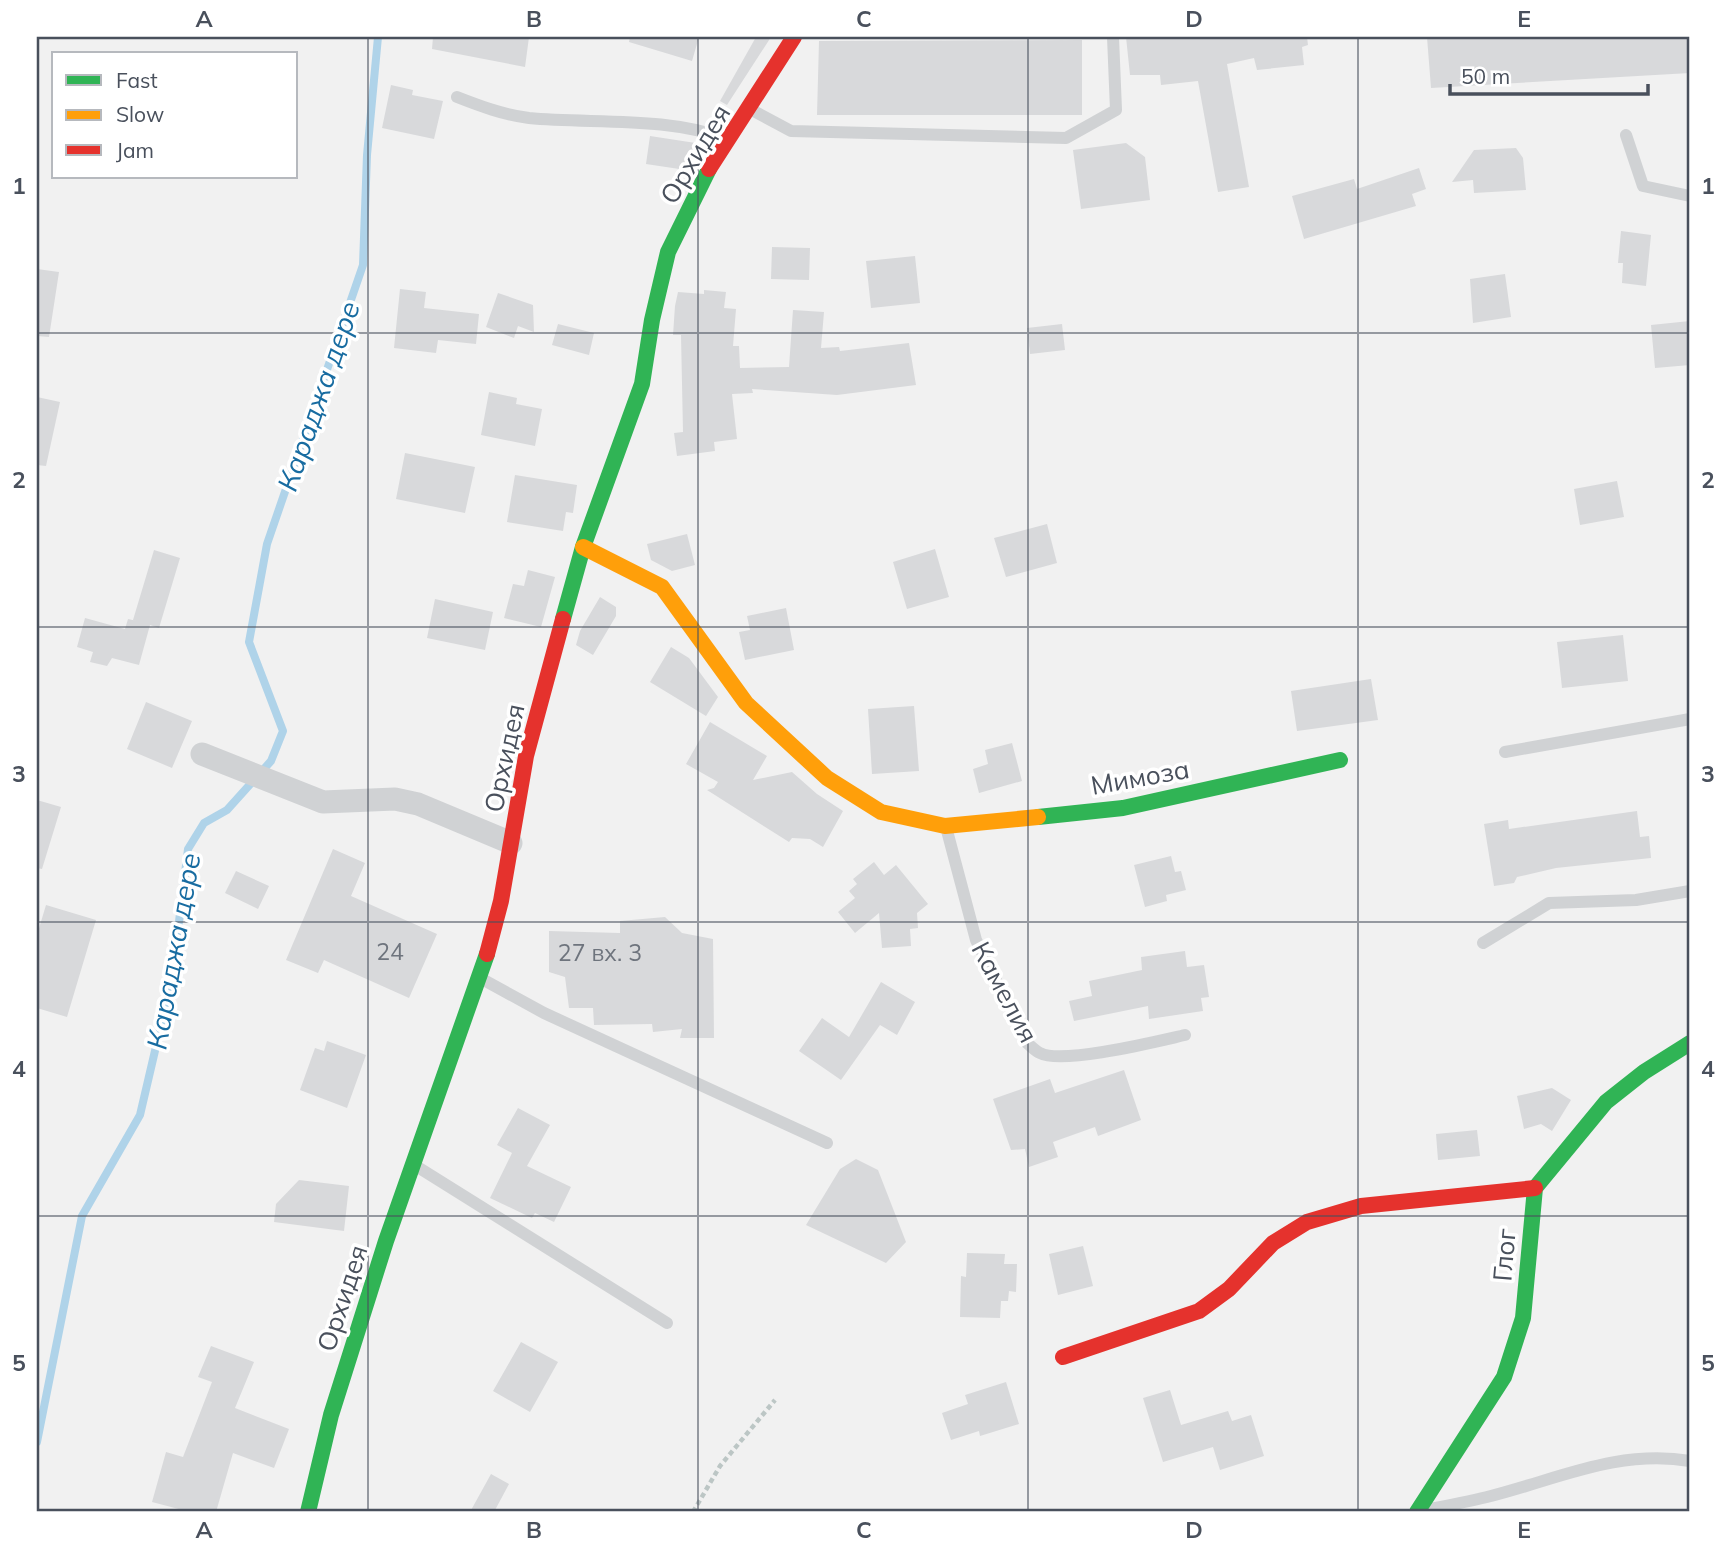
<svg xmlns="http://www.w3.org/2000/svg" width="1727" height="1549" font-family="Mulish,sans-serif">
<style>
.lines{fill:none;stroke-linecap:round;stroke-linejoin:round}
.stream{stroke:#afd3e9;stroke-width:8}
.building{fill:#d8d9db}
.path{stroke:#bcc6c5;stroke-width:4.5;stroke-dasharray:5 3.5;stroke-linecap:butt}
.lane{stroke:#d0d2d4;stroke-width:12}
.street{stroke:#d0d2d4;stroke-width:23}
.fast{stroke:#30b455;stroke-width:16}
.slow{stroke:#ff9f0a;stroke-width:16}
.jam{stroke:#e5322d;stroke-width:16}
.grid{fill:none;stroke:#49505c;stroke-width:2;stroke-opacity:0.55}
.labels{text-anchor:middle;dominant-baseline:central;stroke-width:7;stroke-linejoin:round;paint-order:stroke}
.number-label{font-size:23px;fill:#6e747d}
.street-label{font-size:26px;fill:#49505c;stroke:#fff}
.water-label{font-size:28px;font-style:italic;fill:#186ca1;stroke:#fff}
.neatline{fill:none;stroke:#49505c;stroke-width:2.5}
.grid-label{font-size:23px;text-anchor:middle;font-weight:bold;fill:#49505c}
</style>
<rect width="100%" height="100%" fill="#f1f1f1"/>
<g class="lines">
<path class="stream" d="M 37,1442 L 82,1216 L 140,1115 L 172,978 L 188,849 L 204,823 L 227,810 L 271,761 L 283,731 L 249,642 L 267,544 L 363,265 L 367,155 L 378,37"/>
</g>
<path class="building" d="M 433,37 L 529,37 L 525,67 L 432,49 Z
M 630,37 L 699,37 L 692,61 L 629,42 Z
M 756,37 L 771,37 L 727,105 L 720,101 Z
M 1126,37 L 1307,37 L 1308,45 L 1302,47 L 1304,65 L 1257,70 L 1254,58 L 1227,64 L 1249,187 L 1218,192 L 1198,81 L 1161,85 L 1160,75 L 1130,75 Z
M 1427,37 L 1690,37 L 1690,73 L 1431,88 Z
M 1082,40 L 1082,115 L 817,115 L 819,41 Z
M 391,85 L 413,90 L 412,95 L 443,101 L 434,139 L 382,128 Z
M 650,136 L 702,144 L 686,170 L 646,164 Z
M 1126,143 L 1145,157 L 1150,200 L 1081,209 L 1073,150 Z
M 1516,148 L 1523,158 L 1526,190 L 1474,193 L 1473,180 L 1452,182 L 1474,150 Z
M 1419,168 L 1426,189 L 1412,194 L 1416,206 L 1304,239 L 1292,196 L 1354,179 L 1357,189 Z
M 1621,231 L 1651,235 L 1646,286 L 1622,283 L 1623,263 L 1618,263 Z
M 772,247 L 810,248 L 809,280 L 771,279 Z
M 915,256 L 920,303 L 871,308 L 866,261 Z
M 37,269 L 59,272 L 49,337 L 37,336 Z
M 1505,274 L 1511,317 L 1473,323 L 1470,279 Z
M 400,289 L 426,292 L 424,308 L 479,314 L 476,344 L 438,340 L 436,353 L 394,348 Z
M 704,290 L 726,292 L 724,308 L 736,309 L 733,346 L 739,346 L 740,368 L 789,367 L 793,310 L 824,312 L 821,348 L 839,347 L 840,351 L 909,343 L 916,385 L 837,395 L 752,389 L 753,393 L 732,394 L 737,439 L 714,442 L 715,451 L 677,456 L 674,433 L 683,432 L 681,335 L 673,335 L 675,306 L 678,292 L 704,294 Z
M 498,293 L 533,305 L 534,332 L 518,326 L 514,338 L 486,327 Z
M 1690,321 L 1690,365 L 1655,368 L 1651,325 Z
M 558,324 L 594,333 L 589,355 L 552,345 Z
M 1062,324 L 1065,350 L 1030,354 L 1027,328 Z
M 489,392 L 517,398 L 516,404 L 542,409 L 535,446 L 481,435 Z
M 37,397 L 60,402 L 46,466 L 37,465 Z
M 405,453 L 475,467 L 465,513 L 396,499 Z
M 515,475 L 577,485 L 573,513 L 566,512 L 563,531 L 507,522 Z
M 1617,481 L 1624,517 L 1580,525 L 1574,489 Z
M 1047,524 L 1057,563 L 1006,577 L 994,538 Z
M 687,534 L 695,565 L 672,571 L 651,560 L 647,544 Z
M 935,549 L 949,597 L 907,609 L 893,562 Z
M 154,550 L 180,558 L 159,628 L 150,625 L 139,665 L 112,658 L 107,666 L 90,662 L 93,652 L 77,647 L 85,618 L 125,629 L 128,619 L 137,621 L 133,620 Z
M 528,570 L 555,577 L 541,627 L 504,618 L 513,584 L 524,586 Z
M 600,597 L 616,607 L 616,616 L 593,655 L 576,645 L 580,631 Z
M 435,599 L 493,612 L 485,650 L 427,638 Z
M 786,608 L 794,650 L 745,660 L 739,632 L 750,630 L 747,616 Z
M 1623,635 L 1628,681 L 1562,688 L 1557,642 Z
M 671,647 L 689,658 L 718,697 L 706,716 L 650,682 Z
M 1371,679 L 1378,720 L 1297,731 L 1291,691 Z
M 146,702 L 192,721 L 172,768 L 127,749 Z
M 914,706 L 919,771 L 872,774 L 868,709 Z
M 710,722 L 767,756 L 753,780 L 792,772 L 817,794 L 843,811 L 823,847 L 810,839 L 792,838 L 789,842 L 707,790 L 714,788 L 718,782 L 686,764 Z
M 1012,743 L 1022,781 L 979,793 L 973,769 L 988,764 L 985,750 Z
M 37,800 L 61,807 L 42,869 L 37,868 Z
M 1637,811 L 1640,837 L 1649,836 L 1651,858 L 1556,868 L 1517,877 L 1514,883 L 1494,886 L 1484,824 L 1508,820 L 1509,829 Z
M 333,849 L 365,863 L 351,896 L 437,934 L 409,998 L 324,960 L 318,973 L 286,960 Z
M 1171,856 L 1175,872 L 1181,871 L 1186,890 L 1166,895 L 1167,901 L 1145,907 L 1134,865 Z
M 874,862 L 884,875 L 896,865 L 928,904 L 917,913 L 918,928 L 910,929 L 911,946 L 882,948 L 879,913 L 855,933 L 838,912 L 855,898 L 849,891 L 857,884 L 853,879 Z
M 236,871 L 269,886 L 258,909 L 225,893 Z
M 46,905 L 96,920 L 67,1017 L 37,1008 L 37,935 Z
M 665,917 L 682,933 L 713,939 L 714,1038 L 680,1038 L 682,1029 L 653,1032 L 652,1024 L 594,1025 L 593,1008 L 569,1008 L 565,977 L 549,972 L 549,931 L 620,933 L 620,921 Z
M 1185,951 L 1187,967 L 1204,965 L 1209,997 L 1201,998 L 1203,1011 L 1149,1019 L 1148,1006 L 1074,1021 L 1069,1001 L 1092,996 L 1089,981 L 1142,970 L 1141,957 Z
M 881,982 L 915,1002 L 897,1035 L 880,1025 L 841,1080 L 799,1051 L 822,1018 L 849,1037 Z
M 327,1041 L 366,1055 L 347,1108 L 300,1090 L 315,1048 L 324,1051 Z
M 1124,1070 L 1141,1120 L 1098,1136 L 1095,1127 L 1053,1142 L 1058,1157 L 1029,1167 L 1025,1149 L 1011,1150 L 993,1099 L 1050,1079 L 1055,1093 Z
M 1552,1088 L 1571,1100 L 1552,1131 L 1541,1124 L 1524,1129 L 1517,1096 Z
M 518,1108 L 550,1125 L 527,1166 L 571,1187 L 554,1222 L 535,1213 L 532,1218 L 490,1198 L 512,1153 L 497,1145 Z
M 1477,1130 L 1480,1156 L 1438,1160 L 1436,1134 Z
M 856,1159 L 878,1170 L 906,1242 L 886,1263 L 806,1225 L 840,1169 Z
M 299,1180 L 349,1186 L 344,1231 L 274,1222 L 276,1204 Z
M 1083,1246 L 1093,1286 L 1058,1295 L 1049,1254 Z
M 967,1253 L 1005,1254 L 1004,1264 L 1017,1264 L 1016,1292 L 1009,1291 L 1008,1301 L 1001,1301 L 1000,1318 L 960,1317 L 961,1276 L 966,1277 Z
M 521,1342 L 558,1362 L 530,1412 L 493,1391 Z
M 211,1346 L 254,1362 L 235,1408 L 289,1429 L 274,1468 L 233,1453 L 216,1512 L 190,1512 L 152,1502 L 166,1452 L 183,1457 L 212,1382 L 198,1377 Z
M 1006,1382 L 1019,1424 L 980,1436 L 979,1431 L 951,1440 L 942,1413 L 968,1404 L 965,1395 Z
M 1170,1390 L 1181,1425 L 1228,1411 L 1232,1421 L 1251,1415 L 1264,1456 L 1220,1470 L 1213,1447 L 1163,1462 L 1143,1398 Z
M 491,1474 L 509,1484 L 494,1512 L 470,1512 Z"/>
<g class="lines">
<path class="path" d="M 693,1512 L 720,1466 L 775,1400"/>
<path class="lane" d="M 457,97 C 480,106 504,115 529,118 C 592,124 667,116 727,139
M 750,109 L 791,131 L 1066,138 L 1116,110 L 1113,37
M 1626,135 L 1643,186 L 1690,196
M 1505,752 L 1690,719
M 946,827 L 976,940 L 1027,1043 C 1031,1046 1035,1051 1040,1053 C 1062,1065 1158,1041 1185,1035
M 1483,943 L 1549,903 L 1636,900 L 1690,891
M 482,979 L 544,1013 L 827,1143
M 416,1166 L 667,1323
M 1424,1510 C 1445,1506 1466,1502 1487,1497 C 1556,1480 1617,1449 1690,1461"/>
<path class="street" d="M 202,754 L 323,802 L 395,799 L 418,804 L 511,843"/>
<path class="fast" d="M 563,619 L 583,547 L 642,384 L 652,320 L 668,252 L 709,169
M 1038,817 L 1123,808 L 1340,760
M 308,1512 L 331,1415 L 386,1241 L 487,954
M 1417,1512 L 1504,1377 L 1523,1318 L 1535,1188 L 1606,1102 L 1644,1072 L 1690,1043"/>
<path class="slow" d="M 583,547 L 662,587 L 746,703 L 827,778 L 881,812 L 945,826 L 1038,817"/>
<path class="jam" d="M 709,169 L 794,37
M 487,954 L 501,901 L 526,756 L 563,619
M 1063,1357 L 1199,1311 L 1229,1289 L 1273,1243 L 1307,1222 L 1361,1206 L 1535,1188"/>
</g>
<path class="grid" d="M 368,37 L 368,1512M 698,37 L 698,1512M 1028,37 L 1028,1512M 1358,37 L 1358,1512M 37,333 L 1690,333M 37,627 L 1690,627M 37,922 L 1690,922M 37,1216 L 1690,1216"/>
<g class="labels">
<g class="number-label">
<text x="390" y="951">24</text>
<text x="600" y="952">27 вх. 3</text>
</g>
<g class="street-label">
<text transform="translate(695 154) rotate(-59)">Орхидея</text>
<text transform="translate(504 758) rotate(-78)">Орхидея</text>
<text transform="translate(1140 777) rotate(-10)">Мимоза</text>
<text transform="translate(1005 992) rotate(62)">Камелия</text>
<text transform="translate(1504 1255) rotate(-85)">Глог</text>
<text transform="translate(342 1298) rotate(-72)">Орхидея</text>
</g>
<g class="water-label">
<text transform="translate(318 396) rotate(-71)">Караджа дере</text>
<text transform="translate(173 951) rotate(-80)">Караджа дере</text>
</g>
</g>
<rect width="1727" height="1549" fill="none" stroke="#ffffff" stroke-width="77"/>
<rect x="52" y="52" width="245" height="126" fill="#ffffff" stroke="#b6b9be" stroke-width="2"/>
<rect x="66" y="75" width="35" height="10" fill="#30b455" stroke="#b6b9be" stroke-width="2"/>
<text x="116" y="88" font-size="21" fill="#49505c">Fast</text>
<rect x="66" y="110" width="35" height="10" fill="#ff9f0a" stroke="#b6b9be" stroke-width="2"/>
<text x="116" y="122" font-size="21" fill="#49505c">Slow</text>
<rect x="66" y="145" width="35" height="10" fill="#e5322d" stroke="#b6b9be" stroke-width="2"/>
<text x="116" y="158" font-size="21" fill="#49505c">Jam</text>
<path d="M1450 84v10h198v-10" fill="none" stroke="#49505c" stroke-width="3.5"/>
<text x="1461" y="84" font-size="21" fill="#49505c" stroke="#ffffff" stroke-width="5" paint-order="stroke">50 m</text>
<rect x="38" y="38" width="1650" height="1472" class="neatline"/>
<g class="grid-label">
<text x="204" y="27">A</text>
<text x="534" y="27">B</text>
<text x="864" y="27">C</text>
<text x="1194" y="27">D</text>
<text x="1524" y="27">E</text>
<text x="19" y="194">1</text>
<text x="1708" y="194">1</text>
<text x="19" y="488">2</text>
<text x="1708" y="488">2</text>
<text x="19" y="782">3</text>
<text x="1708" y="782">3</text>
<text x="19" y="1077">4</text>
<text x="1708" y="1077">4</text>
<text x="19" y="1371">5</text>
<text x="1708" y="1371">5</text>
<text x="204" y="1538">A</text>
<text x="534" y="1538">B</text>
<text x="864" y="1538">C</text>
<text x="1194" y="1538">D</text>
<text x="1524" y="1538">E</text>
</g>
</svg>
